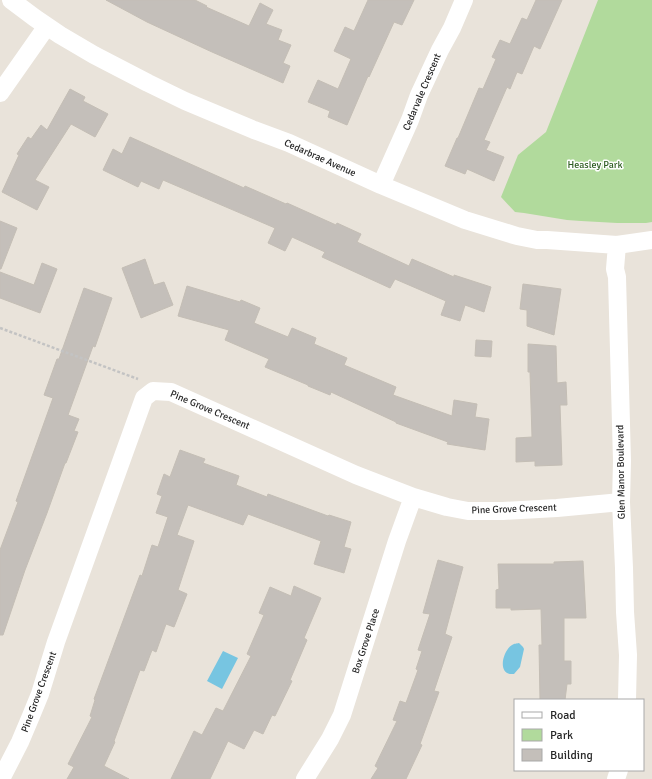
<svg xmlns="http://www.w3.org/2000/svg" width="652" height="779" font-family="Signika,sans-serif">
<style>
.green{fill:#b1da9c}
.water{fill:#77c5e1}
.building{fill:#c4bfba;stroke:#c4beb5}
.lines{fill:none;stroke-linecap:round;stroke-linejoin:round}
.path{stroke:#c3c3c3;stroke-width:2.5;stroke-dasharray:3 2;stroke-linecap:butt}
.street{stroke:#fff;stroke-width:18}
.labels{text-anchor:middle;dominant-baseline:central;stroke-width:3;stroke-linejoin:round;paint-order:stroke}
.street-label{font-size:10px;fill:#282828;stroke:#fff}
.park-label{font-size:10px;fill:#2d5c20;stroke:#fff}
</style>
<rect width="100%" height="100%" fill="#e9e3da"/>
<path class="green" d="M 598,0 L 652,0 L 652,222 L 646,223 L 617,223 L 581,221 L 567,220 L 524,213 L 515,212 L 501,197 L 518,155 L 546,132 Z"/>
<path class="water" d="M 519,643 L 523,647 L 524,649 L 520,667 L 514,674 C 496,676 503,650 512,645 C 515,643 516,644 519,643 Z
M 223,651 L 238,658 L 222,689 L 207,681 Z"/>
<path class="building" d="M 106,0 L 195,0 L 207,6 L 206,7 L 249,26 L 260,3 L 273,10 L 266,24 L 282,30 L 278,40 L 291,45 L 283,63 L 290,66 L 283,83 L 212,52 L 147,22 Z
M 368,0 L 414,0 L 402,25 L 394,22 L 369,77 L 368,76 L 347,125 L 328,117 L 330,111 L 308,102 L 318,80 L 338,89 L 351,59 L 334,51 L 345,27 L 354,31 Z
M 536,0 L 562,0 L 540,49 L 534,46 L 522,74 L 517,72 L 510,89 L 507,87 L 484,140 L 490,142 L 486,150 L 504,157 L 494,181 L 467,169 L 465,174 L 445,166 L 457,138 L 458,138 L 479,88 L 483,89 L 496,59 L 492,57 L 500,40 L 510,44 L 522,18 L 527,20 Z
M 70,89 L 85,97 L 83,101 L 108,114 L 95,137 L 71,124 L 35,180 L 49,187 L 37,210 L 2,192 L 19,155 L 17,154 L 28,137 L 31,139 L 41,125 L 47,130 Z
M 130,137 L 244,188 L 245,186 L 286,204 L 287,203 L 336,225 L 337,223 L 361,234 L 357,242 L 409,266 L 412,259 L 454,277 L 454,275 L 491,287 L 484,312 L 465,305 L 460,321 L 441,315 L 446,301 L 395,279 L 390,288 L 322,257 L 325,252 L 292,237 L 285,251 L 268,243 L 275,228 L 163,180 L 159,189 L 141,181 L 138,187 L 103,170 L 113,149 L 122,154 Z
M 0,221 L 17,228 L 1,269 L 0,269 Z
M 145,259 L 154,285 L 164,282 L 173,305 L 141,318 L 122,268 Z
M 42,263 L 57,269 L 40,313 L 0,298 L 0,272 L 34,285 Z
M 523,284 L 561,289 L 554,335 L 527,326 L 527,310 L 520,309 Z
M 187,286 L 240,302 L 241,300 L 260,308 L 254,323 L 288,337 L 292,328 L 316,338 L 314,344 L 347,358 L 344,365 L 396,387 L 393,395 L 452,416 L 454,400 L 477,404 L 475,417 L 489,419 L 485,450 L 447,444 L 448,442 L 396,423 L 396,422 L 331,392 L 330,395 L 308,386 L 308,385 L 265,367 L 269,359 L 225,340 L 229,330 L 178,316 Z
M 84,288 L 112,298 L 95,347 L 93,346 L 68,415 L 79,419 L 74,431 L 78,432 L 66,463 L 65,463 L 47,513 L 25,570 L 3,635 L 0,635 L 0,550 L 18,502 L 16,501 L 53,398 L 44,395 L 57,359 L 59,359 Z
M 476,340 L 492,341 L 491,357 L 475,356 Z
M 528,344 L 556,346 L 557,383 L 566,382 L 567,405 L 560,405 L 562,465 L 535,466 L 535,461 L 516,462 L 516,438 L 532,437 L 530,372 L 528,372 Z
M 180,450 L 205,459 L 203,463 L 239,476 L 236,485 L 267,497 L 268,494 L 328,516 L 329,515 L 351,522 L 344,547 L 351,549 L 344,573 L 314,564 L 321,541 L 248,514 L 243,525 L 188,505 L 177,535 L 194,541 L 178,590 L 187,594 L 174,627 L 166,624 L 156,652 L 152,650 L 144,671 L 140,670 L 114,741 L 115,742 L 104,766 L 129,779 L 67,779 L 74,767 L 68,764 L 92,717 L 90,716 L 95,700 L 94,699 L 140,575 L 142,576 L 152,545 L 158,547 L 168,517 L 156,513 L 162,496 L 157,494 L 164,474 L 170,477 Z
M 438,560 L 463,567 L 445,634 L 452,637 L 434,691 L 439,692 L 420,744 L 422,745 L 406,779 L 371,779 L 378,768 L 375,766 L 397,721 L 393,720 L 400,701 L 406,703 L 418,670 L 416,669 L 422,651 L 418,650 L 430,614 L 423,613 Z
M 583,561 L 586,618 L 564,618 L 564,661 L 571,661 L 571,684 L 567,684 L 565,700 L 540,700 L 539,645 L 542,645 L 541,609 L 511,610 L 511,608 L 496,608 L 496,590 L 499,589 L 498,564 L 554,564 L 554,562 Z
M 294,586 L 321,598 L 304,638 L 307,640 L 290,680 L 292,681 L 275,716 L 272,715 L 263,734 L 254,730 L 244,749 L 228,741 L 210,779 L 171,779 L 194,731 L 202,735 L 216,708 L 223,711 L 251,656 L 247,654 L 264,615 L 259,613 L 270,587 L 291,596 Z"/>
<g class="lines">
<path class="path" d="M 0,328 L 138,379"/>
<path class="street" d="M 11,0 L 35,18 L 60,35 L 94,55 L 148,83 L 185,101 L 254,130 L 289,143 L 381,185 L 465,220 L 517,236 L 537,240 L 547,240 L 617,245 L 652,240
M 0,93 L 47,26
M 381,185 L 410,120 L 419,95 L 440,50 L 452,28 L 464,0
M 617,245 L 615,269 L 617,277 L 622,461 L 621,502 L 624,568 L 625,612 L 628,655 L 627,700
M 1,779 L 20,742 L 31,716 L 40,694 L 56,642 L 144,398 L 153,391 L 171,392 L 356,475 L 413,497 L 447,507 L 468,511 L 503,511 L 557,508 L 621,502
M 305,779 L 330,739 L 342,715 L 397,541 L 413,497
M 616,779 L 619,770"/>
</g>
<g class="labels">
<g class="street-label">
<text transform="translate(422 92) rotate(-67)">Cedarvale Crescent</text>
<text transform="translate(320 158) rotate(24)">Cedarbrae Avenue</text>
<text transform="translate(210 410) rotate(23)">Pine Grove Crescent</text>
<text transform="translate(621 472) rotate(-91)">Glen Manor Boulevard</text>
<text transform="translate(514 509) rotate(-2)">Pine Grove Crescent</text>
<text transform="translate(366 641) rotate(-72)">Box Grove Place</text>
<text transform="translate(39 692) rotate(-70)">Pine Grove Crescent</text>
</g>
<g class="park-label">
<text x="595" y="165">Heasley Park</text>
</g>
</g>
<rect x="514" y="699" width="130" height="72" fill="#ffffff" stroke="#a9a9a9"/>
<rect x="522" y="712" width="20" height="6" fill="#ffffff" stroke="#a9a9a9"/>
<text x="550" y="719" font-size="12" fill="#282828">Road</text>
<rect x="522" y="729" width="20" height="12" fill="#b1da9c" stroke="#a9a9a9"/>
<text x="550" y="739" font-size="12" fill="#282828">Park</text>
<rect x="522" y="749" width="20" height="12" fill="#c4bfba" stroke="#a9a9a9"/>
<text x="550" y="759" font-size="12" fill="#282828">Building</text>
</svg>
